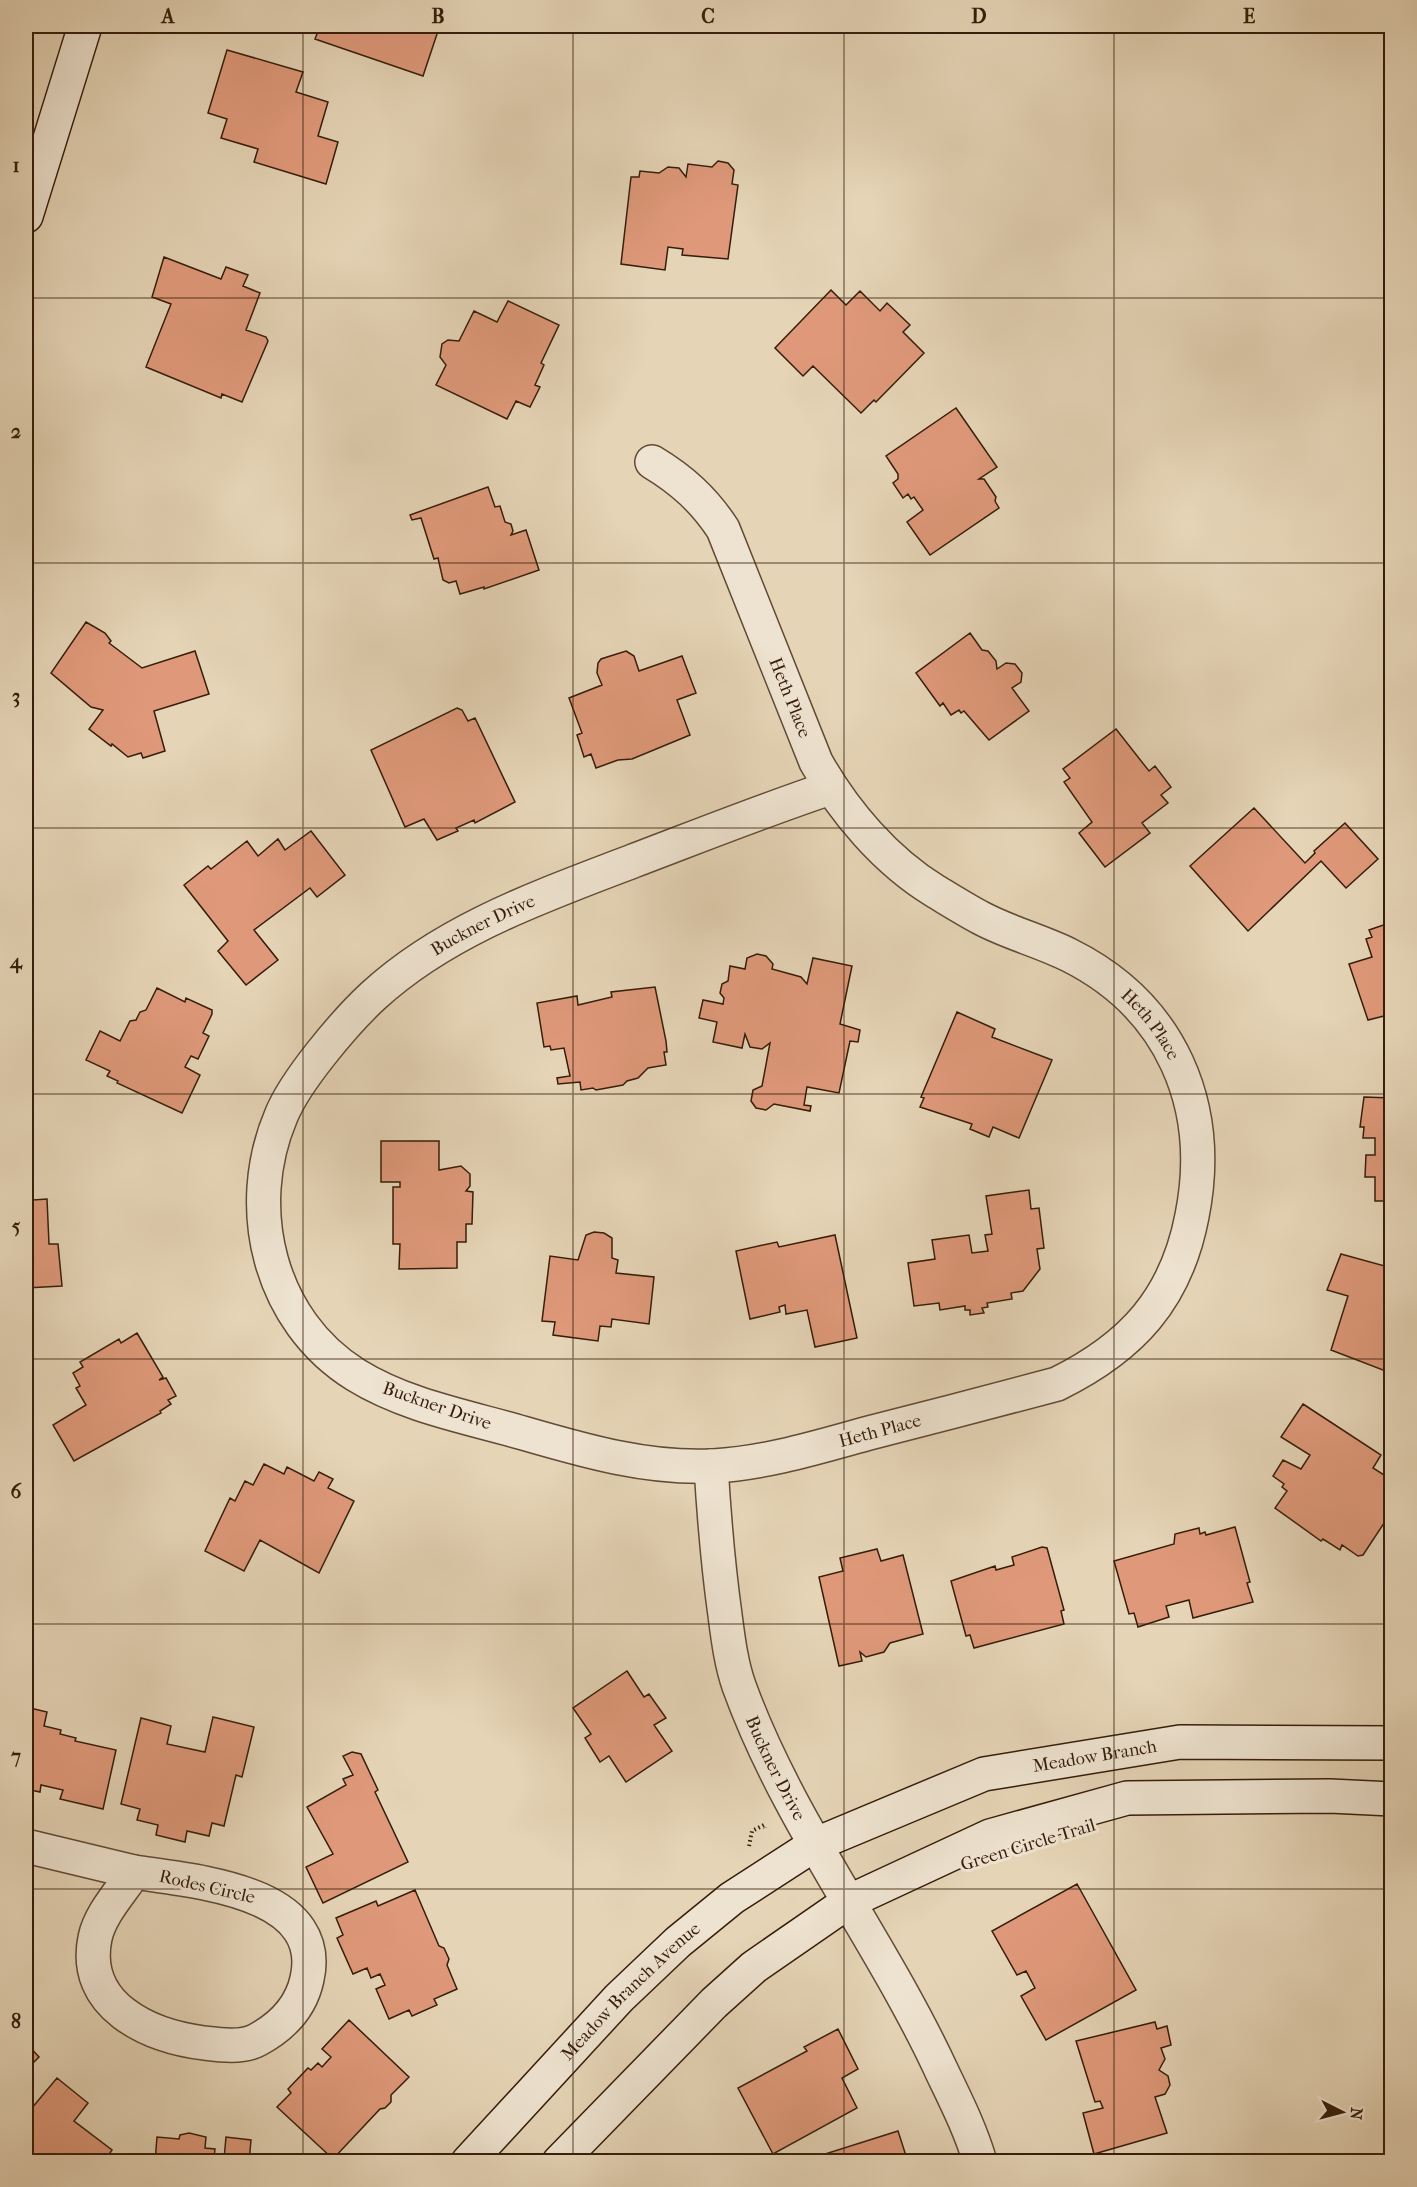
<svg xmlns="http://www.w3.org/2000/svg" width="1417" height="2187" font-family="'IM FELL French Canon',serif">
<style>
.building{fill:#df997a;stroke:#351d0a;stroke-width:1.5}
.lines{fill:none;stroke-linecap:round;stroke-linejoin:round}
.street-casing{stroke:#614b35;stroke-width:36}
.secondary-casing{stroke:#351d0a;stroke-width:36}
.path{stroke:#351d0a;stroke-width:4;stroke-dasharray:1.5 3;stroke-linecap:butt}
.street{stroke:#eee3d0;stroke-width:33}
.secondary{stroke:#eee3d0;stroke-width:33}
.grid{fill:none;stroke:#351d0a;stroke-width:1.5;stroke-opacity:0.55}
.labels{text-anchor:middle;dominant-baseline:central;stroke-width:6;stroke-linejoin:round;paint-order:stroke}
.street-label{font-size:18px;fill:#351d0a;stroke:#eee3d0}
.neatline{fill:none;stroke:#351d0a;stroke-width:2}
.grid-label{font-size:20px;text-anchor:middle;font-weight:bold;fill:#351d0a}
</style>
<rect width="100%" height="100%" fill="#e5d4b6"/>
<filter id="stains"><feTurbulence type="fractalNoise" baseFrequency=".00333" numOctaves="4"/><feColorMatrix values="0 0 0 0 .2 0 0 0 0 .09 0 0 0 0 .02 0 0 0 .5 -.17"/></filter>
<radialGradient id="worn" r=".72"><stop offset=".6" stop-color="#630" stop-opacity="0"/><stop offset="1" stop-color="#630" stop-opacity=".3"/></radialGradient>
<path class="building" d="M 320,26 L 431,26 L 439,28 L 423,76 L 315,39 Z
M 227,50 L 303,72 L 296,92 L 328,102 L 318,136 L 338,142 L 326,184 L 254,162 L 258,149 L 221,138 L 227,119 L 208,113 Z
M 718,161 L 728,163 L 734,170 L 732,184 L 738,185 L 728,259 L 682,255 L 683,249 L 668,247 L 665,270 L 621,264 L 631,177 L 639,177 L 640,171 L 659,173 L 668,167 L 679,168 L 686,177 L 688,164 L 712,167 Z
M 164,257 L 221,279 L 226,267 L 248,275 L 243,286 L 260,293 L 246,330 L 266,337 L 268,341 L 242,402 L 222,394 L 221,398 L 146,367 L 171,304 L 152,297 Z
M 831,290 L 846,305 L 860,291 L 880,311 L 887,303 L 910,325 L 903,332 L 924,353 L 876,402 L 874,400 L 861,413 L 813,366 L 803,376 L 775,348 Z
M 508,301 L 559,325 L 541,363 L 544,365 L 535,385 L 540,387 L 530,407 L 516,401 L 507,419 L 436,385 L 446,365 L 440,357 L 442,344 L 448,340 L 459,341 L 474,311 L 497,322 Z
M 956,408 L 997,467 L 979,479 L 984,479 L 996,497 L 995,501 L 999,508 L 930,555 L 907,522 L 923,510 L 914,497 L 911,499 L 908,494 L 903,498 L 893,483 L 898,479 L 898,474 L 886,456 Z
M 488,487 L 495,507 L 500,506 L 505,522 L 511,524 L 513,531 L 511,535 L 526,530 L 539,570 L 484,589 L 484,587 L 460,594 L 456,581 L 449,583 L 443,580 L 438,558 L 434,559 L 421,518 L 412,520 L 410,515 Z
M 86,622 L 105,633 L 111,641 L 109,643 L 142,668 L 195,651 L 209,694 L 154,711 L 165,751 L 143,758 L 141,753 L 128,757 L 112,744 L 111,746 L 89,729 L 103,710 L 91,707 L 51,673 Z
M 970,633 L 982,650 L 988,651 L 996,661 L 997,669 L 1006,663 L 1015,664 L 1022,673 L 1021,682 L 1012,688 L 1029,711 L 989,740 L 964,711 L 961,713 L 959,710 L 951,715 L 943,703 L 940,706 L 916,673 Z
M 626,651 L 634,656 L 639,671 L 682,656 L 696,693 L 677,700 L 690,735 L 632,759 L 618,760 L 596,768 L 591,754 L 584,757 L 577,735 L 582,733 L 569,698 L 602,685 L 597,673 L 598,663 L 601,659 Z
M 457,708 L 462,710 L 468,721 L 475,718 L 515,802 L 475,823 L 474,820 L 456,828 L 458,831 L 437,840 L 424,819 L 405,827 L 371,750 Z
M 1116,729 L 1149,771 L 1155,766 L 1171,787 L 1161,795 L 1168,803 L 1142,823 L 1150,833 L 1105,867 L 1079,833 L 1092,822 L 1064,782 L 1070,778 L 1063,769 Z
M 1254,808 L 1305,863 L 1315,853 L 1314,851 L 1345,823 L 1378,859 L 1346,888 L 1321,861 L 1248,931 L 1190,866 Z
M 311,831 L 345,875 L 317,897 L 310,888 L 254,930 L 278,960 L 246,985 L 218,951 L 228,941 L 184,885 L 208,866 L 211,869 L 247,841 L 258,856 L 278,839 L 285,850 Z
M 1392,922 L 1392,1014 L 1368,1020 L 1349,964 L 1372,957 L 1366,939 L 1372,937 L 1369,930 Z
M 757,954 L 766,956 L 773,964 L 772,969 L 801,977 L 807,984 L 813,958 L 852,966 L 840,1024 L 860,1030 L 858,1042 L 850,1041 L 839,1093 L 807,1087 L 804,1105 L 811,1106 L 810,1111 L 774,1104 L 766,1110 L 756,1108 L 751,1101 L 753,1090 L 762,1086 L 770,1043 L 762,1049 L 750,1047 L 745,1034 L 742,1048 L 713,1042 L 717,1022 L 699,1018 L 703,1000 L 723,1004 L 724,998 L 720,993 L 722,984 L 728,981 L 730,966 L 745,969 L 747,958 Z
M 655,987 L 666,1041 L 667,1052 L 664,1052 L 666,1065 L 648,1068 L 638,1078 L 627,1081 L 623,1085 L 596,1090 L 593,1088 L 581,1090 L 580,1082 L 558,1084 L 557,1078 L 570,1076 L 564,1048 L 551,1050 L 550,1046 L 544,1047 L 537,1003 L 577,996 L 578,1005 L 612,997 L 611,992 Z
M 157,988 L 185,1002 L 186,998 L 212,1010 L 212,1014 L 203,1033 L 209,1036 L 198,1059 L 191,1056 L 185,1067 L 200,1075 L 182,1113 L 117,1083 L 118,1081 L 107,1076 L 110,1071 L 86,1060 L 100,1031 L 120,1041 L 130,1021 L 136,1020 L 140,1012 L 146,1010 Z
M 957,1012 L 995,1029 L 992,1037 L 1052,1060 L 1019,1138 L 993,1127 L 989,1137 L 970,1129 L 972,1124 L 920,1107 L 924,1098 L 921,1097 Z
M 1364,1097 L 1392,1098 L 1392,1201 L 1375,1201 L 1375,1177 L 1365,1177 L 1366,1155 L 1375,1155 L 1375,1138 L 1363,1138 L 1364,1127 L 1360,1127 Z
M 381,1141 L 439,1141 L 439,1170 L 461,1166 L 470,1174 L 470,1186 L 466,1191 L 473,1192 L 472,1224 L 466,1224 L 466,1242 L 457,1242 L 457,1268 L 399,1269 L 400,1244 L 393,1244 L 393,1187 L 400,1187 L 400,1182 L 381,1182 Z
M 26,1177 L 32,1177 L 33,1200 L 47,1199 L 49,1244 L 58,1244 L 62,1286 L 26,1288 Z
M 1029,1190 L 1031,1209 L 1039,1208 L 1044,1248 L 1037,1249 L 1040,1269 L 1023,1291 L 1011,1293 L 1012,1299 L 987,1303 L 988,1307 L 982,1308 L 984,1313 L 970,1315 L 970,1310 L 965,1310 L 965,1306 L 940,1310 L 939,1303 L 914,1306 L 908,1263 L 935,1259 L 932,1240 L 969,1235 L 972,1253 L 988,1251 L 985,1235 L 992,1234 L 986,1196 Z
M 594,1232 L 604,1233 L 612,1238 L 612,1258 L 618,1260 L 616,1273 L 654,1277 L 649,1324 L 612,1319 L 611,1327 L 600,1326 L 598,1341 L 553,1335 L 555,1322 L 542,1321 L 550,1256 L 578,1260 L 586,1235 Z
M 835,1235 L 857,1338 L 815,1347 L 807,1310 L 786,1314 L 785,1305 L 779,1307 L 780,1312 L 750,1319 L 736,1251 L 777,1242 L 779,1247 Z
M 1341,1254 L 1392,1268 L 1392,1369 L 1388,1372 L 1331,1350 L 1348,1296 L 1327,1290 Z
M 137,1333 L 163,1377 L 159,1380 L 166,1378 L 176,1396 L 168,1400 L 171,1404 L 160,1411 L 161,1413 L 74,1461 L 53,1425 L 86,1405 L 76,1388 L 80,1386 L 73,1373 L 83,1367 L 80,1362 L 119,1339 L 121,1343 Z
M 1303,1404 L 1381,1455 L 1373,1468 L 1392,1480 L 1392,1485 L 1384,1497 L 1392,1502 L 1392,1511 L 1363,1555 L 1358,1556 L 1342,1545 L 1340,1550 L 1323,1539 L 1321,1541 L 1275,1508 L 1287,1491 L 1282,1487 L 1284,1484 L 1273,1476 L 1283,1460 L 1301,1469 L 1310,1455 L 1281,1437 Z
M 264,1464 L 284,1474 L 287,1467 L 314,1481 L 319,1472 L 333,1479 L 328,1488 L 354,1501 L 319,1573 L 260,1540 L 244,1571 L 205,1551 L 230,1498 L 235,1501 L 245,1481 L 253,1485 Z
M 1235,1527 L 1250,1582 L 1247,1583 L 1253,1602 L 1193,1618 L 1189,1600 L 1166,1606 L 1169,1617 L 1138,1627 L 1134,1613 L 1129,1614 L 1114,1561 L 1174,1544 L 1175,1534 L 1199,1528 L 1200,1534 L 1205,1532 L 1206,1535 Z
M 1042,1547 L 1047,1548 L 1064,1610 L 1061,1611 L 1064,1624 L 974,1648 L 970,1635 L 966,1636 L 951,1581 L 995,1566 L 996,1570 L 1014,1565 L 1012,1557 Z
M 877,1549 L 881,1561 L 903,1555 L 923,1634 L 890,1643 L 884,1652 L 866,1657 L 860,1652 L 862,1661 L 839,1666 L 819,1577 L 843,1571 L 840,1558 Z
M 627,1671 L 644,1697 L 649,1694 L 666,1718 L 654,1725 L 672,1751 L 626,1782 L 609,1756 L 600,1762 L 585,1738 L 591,1734 L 573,1708 Z
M 26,1707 L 47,1712 L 44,1726 L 61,1730 L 60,1734 L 76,1738 L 75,1741 L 116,1750 L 103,1809 L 60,1799 L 63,1790 L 41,1785 L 40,1792 L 26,1789 Z
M 213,1717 L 254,1727 L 242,1777 L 236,1775 L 224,1826 L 212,1823 L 209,1836 L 187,1831 L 185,1842 L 156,1835 L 158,1825 L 137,1820 L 140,1809 L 121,1804 L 141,1718 L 171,1726 L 167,1744 L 205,1752 Z
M 352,1752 L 361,1754 L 378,1790 L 375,1792 L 408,1862 L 323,1903 L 306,1867 L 333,1854 L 307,1807 L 346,1785 L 343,1779 L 353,1775 L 343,1756 Z
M 1077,1884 L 1136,1990 L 1046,2040 L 1021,1996 L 1035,1988 L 1026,1971 L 1017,1975 L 992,1931 Z
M 415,1890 L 439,1946 L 444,1948 L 449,1959 L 447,1965 L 457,1989 L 434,1999 L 437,2005 L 412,2016 L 409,2010 L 389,2019 L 376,1989 L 385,1985 L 380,1974 L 371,1978 L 367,1968 L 353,1974 L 337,1938 L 343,1935 L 336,1918 L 376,1901 L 378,1906 Z
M 349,2020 L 409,2077 L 391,2095 L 391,2102 L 385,2108 L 380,2109 L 333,2159 L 277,2107 L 291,2093 L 288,2089 L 308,2068 L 311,2070 L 318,2063 L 322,2067 L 331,2057 L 322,2049 Z
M 1155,2022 L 1157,2029 L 1167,2026 L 1171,2045 L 1161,2048 L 1165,2059 L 1159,2070 L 1168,2076 L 1170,2085 L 1165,2094 L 1155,2097 L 1167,2133 L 1094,2154 L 1083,2113 L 1103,2108 L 1100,2101 L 1095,2102 L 1076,2041 Z
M 838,2029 L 858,2069 L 842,2078 L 857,2108 L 773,2154 L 738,2088 L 807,2051 L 804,2047 Z
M 26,2043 L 39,2057 L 26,2070 Z
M 57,2078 L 88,2103 L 74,2121 L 112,2150 L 110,2153 L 120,2162 L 26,2162 L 26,2115 Z
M 898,2131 L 908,2162 L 806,2162 L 806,2160 Z
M 189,2133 L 206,2137 L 205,2148 L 215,2149 L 214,2158 L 224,2159 L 226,2137 L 251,2140 L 249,2162 L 155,2162 L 157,2137 L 179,2139 L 180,2135 Z
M 1193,2155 L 1193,2162 L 1140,2162 Z"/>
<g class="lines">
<g class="street-casing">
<g id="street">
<path id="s1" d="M 652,462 C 682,480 704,500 723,529 L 816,762 C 844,812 886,861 935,891 C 950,900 966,910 981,918 C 1009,933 1041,941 1069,955 C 1171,1006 1214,1105 1192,1216 C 1176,1299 1132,1347 1057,1384 C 994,1401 932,1417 869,1433 C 818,1447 767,1463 713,1466 C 647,1469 585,1451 523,1433 C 468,1417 406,1406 356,1375 C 269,1321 242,1208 281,1116 C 295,1081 345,1022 373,996 C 446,929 542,896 633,861 C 699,836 764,810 830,788"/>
<path id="s2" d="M 711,1466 C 714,1516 718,1565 725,1615 C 728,1638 731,1663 739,1686 C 789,1824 882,1941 943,2074 C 957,2103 971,2131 980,2162"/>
<path d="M 26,1846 L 134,1872"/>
<path d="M 134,1872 C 192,1881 327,1890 307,1979 C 301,2007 283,2026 257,2040 C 242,2048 220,2045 204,2043 C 149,2036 81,2006 95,1938 C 100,1914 121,1892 134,1872 Z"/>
</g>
</g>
<g class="secondary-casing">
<g id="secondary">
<path d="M 26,216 L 85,26"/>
<path id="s3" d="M 468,2162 L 619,1998 L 678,1942 L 732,1898 L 814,1845 L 984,1774 L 1180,1742 L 1392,1743"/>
<path d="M 559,2162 L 714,2003 L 754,1967 L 848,1902 L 990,1836 L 1127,1798 L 1330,1796 L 1392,1799"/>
</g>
</g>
<path class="path" d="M 749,1846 L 752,1831 L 764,1825 L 765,1828"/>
<use href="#street" class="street"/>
<use href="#secondary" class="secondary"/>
</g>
<path class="grid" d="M 303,26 L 303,2162M 573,26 L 573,2162M 844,26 L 844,2162M 1114,26 L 1114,2162M 26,298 L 1392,298M 26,563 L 1392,563M 26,828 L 1392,828M 26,1094 L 1392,1094M 26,1359 L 1392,1359M 26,1624 L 1392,1624M 26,1889 L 1392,1889"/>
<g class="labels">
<g class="street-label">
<text stroke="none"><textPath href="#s1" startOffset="280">Heth Place</textPath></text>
<text stroke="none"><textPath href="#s1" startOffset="2514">Buckner Drive</textPath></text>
<text stroke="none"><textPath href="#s1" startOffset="784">Heth Place</textPath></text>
<text transform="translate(437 1406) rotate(19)">Buckner Drive</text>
<text transform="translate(880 1431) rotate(-15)">Heth Place</text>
<text stroke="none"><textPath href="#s3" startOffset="768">Meadow Branch</textPath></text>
<text stroke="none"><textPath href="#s2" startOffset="312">Buckner Drive</textPath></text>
<text transform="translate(1028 1845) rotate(-17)">Green Circle Trail</text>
<text transform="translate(207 1887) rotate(13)">Rodes Circle</text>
<text stroke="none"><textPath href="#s3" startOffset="236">Meadow Branch Avenue</textPath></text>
</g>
</g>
<rect width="1417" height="2187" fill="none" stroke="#e5d4b6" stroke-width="66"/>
<g transform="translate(1342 2112) rotate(96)" stroke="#eee3d0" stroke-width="4.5" paint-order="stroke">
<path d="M0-4.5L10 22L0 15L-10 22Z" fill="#351d0a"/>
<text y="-9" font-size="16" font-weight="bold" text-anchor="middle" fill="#351d0a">N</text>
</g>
<rect x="33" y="33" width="1351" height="2121" class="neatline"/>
<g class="grid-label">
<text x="168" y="23">A</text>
<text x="438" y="23">B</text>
<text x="708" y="23">C</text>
<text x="979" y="23">D</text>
<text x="1249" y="23">E</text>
<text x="16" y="172">1</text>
<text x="16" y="438">2</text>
<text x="16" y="703">3</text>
<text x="16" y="968">4</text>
<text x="16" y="1233">5</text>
<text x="16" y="1498">6</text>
<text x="16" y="1763">7</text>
<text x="16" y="2028">8</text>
</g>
<rect width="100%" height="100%" filter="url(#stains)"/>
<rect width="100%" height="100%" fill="url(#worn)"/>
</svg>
